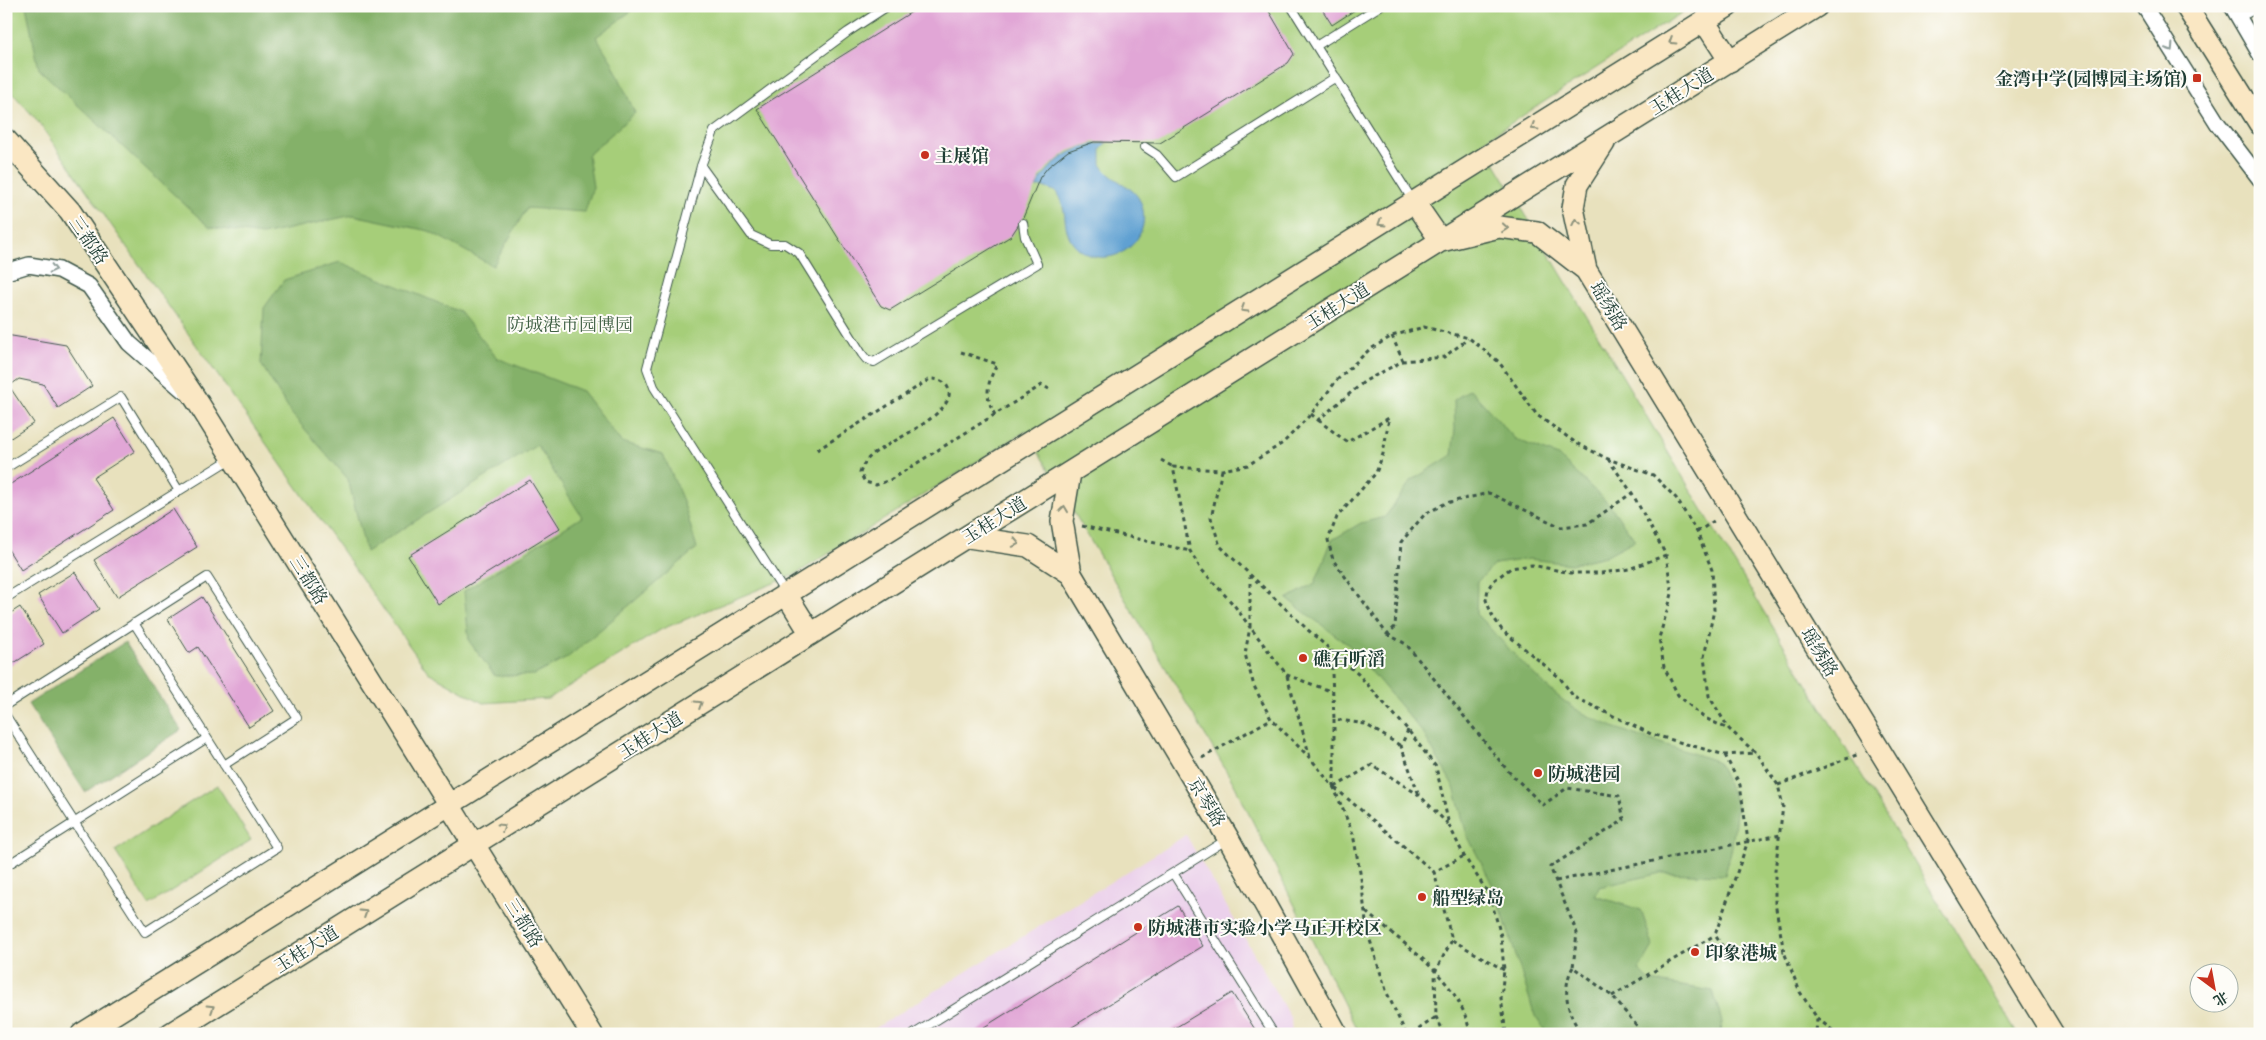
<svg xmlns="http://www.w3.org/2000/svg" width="2266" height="1040" font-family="'Gentium Book Plus','Noto Serif SC',serif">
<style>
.built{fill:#ebd1eb}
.green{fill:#a6ce79;stroke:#628656}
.forest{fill:#84b169;stroke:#52774e}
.water{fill:#5fa0d2;stroke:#3f6e83}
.building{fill:#e1a6d6}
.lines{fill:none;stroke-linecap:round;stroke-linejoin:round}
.lane-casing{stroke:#3d5649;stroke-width:10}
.street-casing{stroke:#3d5649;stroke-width:18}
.secondary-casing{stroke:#3d5649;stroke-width:24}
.path{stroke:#3d5649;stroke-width:3;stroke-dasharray:4 4;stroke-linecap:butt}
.lane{stroke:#fff;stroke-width:8}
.street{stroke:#fff;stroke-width:15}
.secondary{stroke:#fae7c3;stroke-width:21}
.oneway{stroke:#8c927c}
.oneway2{stroke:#8f9e9a}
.poi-dot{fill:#c8321e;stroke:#fdfcf7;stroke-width:2}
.labels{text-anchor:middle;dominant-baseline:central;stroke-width:4;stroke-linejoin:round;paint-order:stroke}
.poi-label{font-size:18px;font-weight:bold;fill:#1f3d34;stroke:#fdfcf7;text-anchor:start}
.street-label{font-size:18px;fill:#1f3d34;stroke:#fdfcf7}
.park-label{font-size:18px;fill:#416145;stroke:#fdfcf7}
</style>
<rect width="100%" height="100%" fill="#fdfcf7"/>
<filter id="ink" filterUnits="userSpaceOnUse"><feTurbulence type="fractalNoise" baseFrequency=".02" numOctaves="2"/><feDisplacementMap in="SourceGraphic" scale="10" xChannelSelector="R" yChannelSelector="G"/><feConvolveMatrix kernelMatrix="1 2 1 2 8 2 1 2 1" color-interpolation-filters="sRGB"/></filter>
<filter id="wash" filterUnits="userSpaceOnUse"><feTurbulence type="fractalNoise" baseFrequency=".0096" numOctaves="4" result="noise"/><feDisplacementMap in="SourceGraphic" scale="20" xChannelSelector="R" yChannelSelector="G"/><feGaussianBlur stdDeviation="1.12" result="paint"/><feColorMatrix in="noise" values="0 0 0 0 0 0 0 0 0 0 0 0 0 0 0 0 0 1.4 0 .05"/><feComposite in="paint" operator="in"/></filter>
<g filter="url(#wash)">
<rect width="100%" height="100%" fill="#e8e1bd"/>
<path class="built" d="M 1186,835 L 1291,1019 L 1292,1034 L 866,1034 Z"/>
<path class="green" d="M 6,6 L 1692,6 L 1482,142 L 2017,1034 L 1359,1034 L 1234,784 L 1026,431 L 796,574 L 662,629 L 548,699 L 483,703 L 428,672 L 36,119 L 6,86 Z
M 217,785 L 251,840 L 149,905 L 115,851 Z"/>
<path class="forest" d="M 26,6 L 638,6 L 596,37 L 612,62 L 635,113 L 588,155 L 593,187 L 585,212 L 527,208 L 493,266 L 429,231 L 353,215 L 262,235 L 209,227 L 39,69 Z
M 340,262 L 460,312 L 497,358 L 582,391 L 621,442 L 663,454 L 683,501 L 697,548 L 567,658 L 534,675 L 495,676 L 469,641 L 464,591 L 582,517 L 537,445 L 366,552 L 348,479 L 291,413 L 261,364 L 264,308 L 284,280 Z
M 1470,389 L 1515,439 L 1558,456 L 1609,504 L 1635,540 L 1605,556 L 1571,564 L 1529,559 L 1495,564 L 1477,582 L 1476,614 C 1506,644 1543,690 1579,711 C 1622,735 1672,745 1718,762 L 1737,805 L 1732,847 L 1725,875 L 1661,873 L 1599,887 L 1595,896 L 1641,910 L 1653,946 L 1639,970 L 1650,981 L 1713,991 L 1722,1022 L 1721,1034 L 1547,1034 L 1535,1016 L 1495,890 L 1467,835 L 1454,787 L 1423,733 L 1350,646 L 1287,599 L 1315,583 L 1332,540 L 1361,523 L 1385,517 L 1411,481 L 1452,455 L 1455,429 L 1454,400 Z
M 125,642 L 181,730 L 85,792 L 28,704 Z"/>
<path class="water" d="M 1107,143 L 1101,149 L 1101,164 C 1111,183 1136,184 1142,206 C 1153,244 1107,273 1078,248 C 1059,231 1070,212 1057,192 L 1043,187 L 1036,187 C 1052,159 1074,145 1107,143 Z"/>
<g id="blocks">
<path class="building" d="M 921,6 L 1266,6 L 1294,54 L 1288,63 L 1160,143 L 1094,142 L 1068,151 L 1048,167 L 1040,177 L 1023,218 L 1011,236 L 890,310 L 881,306 L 757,109 Z
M 1320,6 L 1361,6 L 1332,25 Z
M 6,335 L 66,345 L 92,386 L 58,408 L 43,384 L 19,379 L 9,386 L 34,423 L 6,441 Z
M 114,418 L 135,451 L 93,478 L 114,510 L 21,570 L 6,546 L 6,487 Z
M 530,480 L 560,528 L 438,604 L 408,556 Z
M 173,509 L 197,547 L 117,597 L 94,560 Z
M 75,572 L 99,609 L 62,633 L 38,595 Z
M 202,597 L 274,711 L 249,727 L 198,647 L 189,653 L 168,619 Z
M 20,607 L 44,644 L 6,668 L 6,616 Z
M 1178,906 L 1203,946 L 1061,1034 L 973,1034 Z
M 1232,993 L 1256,1031 L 1252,1034 L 1165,1034 Z"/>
</g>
</g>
<g filter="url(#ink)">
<use href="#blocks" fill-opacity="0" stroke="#3d5649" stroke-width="1"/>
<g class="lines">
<g class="lane-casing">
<path id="lane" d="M 1291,6 L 1413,201
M 2238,18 L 2260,7
M 1316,46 L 1380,6
M 1145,147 L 1157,155 L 1176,177 L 1336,77
M 701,166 L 751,235 L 770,244 L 785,244 L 799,253 L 862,354 L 866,359 L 874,362 L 1037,264 L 1025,237 L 1023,223
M 6,468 L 121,397 L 179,491
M 785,593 L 654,387 L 647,368 L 701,166 L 714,131 L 848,32 L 888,6
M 6,598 L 232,458
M 134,623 L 207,738
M 6,705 L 207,577 L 297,718 L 224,765
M 6,716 L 145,932 L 277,848 L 207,738 L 6,866
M 1173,873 L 1274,1034
M 914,1034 L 1226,840"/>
</g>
<g class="street-casing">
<path id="street" d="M 2144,6 L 2218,124 L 2260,179
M 2232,6 L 2260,54
M 6,272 L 29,265 L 59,270 L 89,286 L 129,343 L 184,391"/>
</g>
<g class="secondary-casing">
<path id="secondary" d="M 2186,6 L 2260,124
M 1704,21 L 1730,61
M 6,140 L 70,211 L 199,404 L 592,1034
M 1604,143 L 1577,185 L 1573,208 L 1586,270 L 2053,1034
M 1414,202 L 1441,241 L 1499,227 L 1537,232 L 1586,270
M 1070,473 L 1062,521 L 1071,574 L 1228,838 L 1337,1034
M 968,537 L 1028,546 L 1071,574
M 786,594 L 811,634
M 82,1034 L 1728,6
M 170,1034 L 1817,6"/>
</g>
<path class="path" d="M 1392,336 L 1403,361
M 961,352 L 997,364 C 987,384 984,395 995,415
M 1311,414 L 1318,420 L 1365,381 L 1403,361 L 1444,357 L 1468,339
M 1318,420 L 1347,442 L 1389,418 L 1383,454 L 1376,473 L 1337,517 L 1328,540 L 1333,560 L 1387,634 L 1395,627 L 1401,542 L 1425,514 L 1446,503 L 1489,493 L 1561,527 L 1587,524 L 1632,493
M 817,450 L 930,379 C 937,379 943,380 947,386 C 963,411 888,442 873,454 C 866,460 863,464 860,473 L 865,482 L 876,485 L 890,480 L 1042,385 L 1049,389
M 1608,459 L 1632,493 L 1666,555 L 1672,594 L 1659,638 L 1664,667 L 1678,695 L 1703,717 L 1728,729
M 1161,460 L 1173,467
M 1222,470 L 1211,518 L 1220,546 L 1308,630 L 1358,674 L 1408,730 L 1436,767 L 1449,825 L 1464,856 L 1490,896 L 1501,936 L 1504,970 L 1501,998 L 1506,1034
M 1082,526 L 1190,551
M 1697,532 L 1717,519
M 1666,555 L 1629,569 L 1602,573 L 1571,573 L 1532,565 L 1511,568 L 1493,581 L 1488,589 L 1486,600 L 1492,615 L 1502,630 L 1560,678 L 1574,697 L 1651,734 L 1725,755 L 1756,753
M 1250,575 L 1250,627 L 1287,675 L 1333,692
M 1387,634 L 1406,644 L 1508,771 L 1543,805 L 1567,788 L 1619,796 L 1624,820 L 1550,867 L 1577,933 L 1573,967 L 1612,996 L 1637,1026
M 1331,650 L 1334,719
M 1287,676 L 1310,757
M 1408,730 L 1401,746 L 1419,795
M 1725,755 L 1740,785 L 1748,841 L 1715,935 L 1732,961 L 1784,952
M 1202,758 L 1271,719
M 1778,785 L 1859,754
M 1334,787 L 1334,719 L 1365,724 L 1401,746
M 1335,787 L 1372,765 L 1419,795 L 1449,825
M 1335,788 L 1434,872
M 1556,881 L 1780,835
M 1366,912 C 1404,945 1462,980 1470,1034
M 1452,940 L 1504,970
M 1573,967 C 1561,987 1567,1017 1583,1034
M 1612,996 L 1715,935
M 1817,1018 L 1837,1034
M 1406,1034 L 1387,993 L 1367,931 L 1361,878 L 1353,834 L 1334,788 L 1311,759 L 1271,719 L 1254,686 L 1245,654 L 1250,627 L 1234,605 L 1201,569 L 1190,551 L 1173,467 L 1222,470 L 1248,465 L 1283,443 L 1311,414 L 1337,380 L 1369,350 L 1392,336 L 1424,327 L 1469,338 L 1499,362 L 1537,415 L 1576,443 L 1608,459 L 1653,475 L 1676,498 L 1697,532 L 1712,570 L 1714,610 L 1704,657 L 1709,696 L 1729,729 L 1756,753 L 1778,785 L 1783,806 L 1775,871 L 1775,903 L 1784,952 L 1800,992 L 1817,1018 L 1816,1034
M 1412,1034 L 1436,1017
M 1445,1034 L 1436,1017 L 1435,972 L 1452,940 L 1434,872 L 1464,856"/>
<use href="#lane" class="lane"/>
<use href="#street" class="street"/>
<use href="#secondary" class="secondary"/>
</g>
<defs><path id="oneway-chevron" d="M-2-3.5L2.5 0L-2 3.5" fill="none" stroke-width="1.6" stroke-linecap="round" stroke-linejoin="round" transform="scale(1.25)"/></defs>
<g class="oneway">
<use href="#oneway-chevron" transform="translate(1672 41) rotate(148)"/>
<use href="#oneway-chevron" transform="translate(1534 127) rotate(148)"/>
<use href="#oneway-chevron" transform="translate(1576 222) rotate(-102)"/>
<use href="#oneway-chevron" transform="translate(1381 223) rotate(148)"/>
<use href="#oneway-chevron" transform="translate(1505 228) rotate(5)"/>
<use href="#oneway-chevron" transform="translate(1244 309) rotate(148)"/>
<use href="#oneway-chevron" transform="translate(1064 509) rotate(-82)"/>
<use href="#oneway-chevron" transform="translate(1016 543) rotate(11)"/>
<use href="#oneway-chevron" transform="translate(699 704) rotate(-32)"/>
<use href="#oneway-chevron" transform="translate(502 827) rotate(-32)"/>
<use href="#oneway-chevron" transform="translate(364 913) rotate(-32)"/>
<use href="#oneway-chevron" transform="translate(211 1008) rotate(-32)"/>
</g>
<g class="oneway2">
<use href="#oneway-chevron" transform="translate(2170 48) rotate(58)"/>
<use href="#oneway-chevron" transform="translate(53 269) rotate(13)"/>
</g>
</g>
<g class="poi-dot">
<rect x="2192" y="73" width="10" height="10" rx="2.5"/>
<circle cx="925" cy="155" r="5"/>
<circle cx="1303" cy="658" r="5"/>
<circle cx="1538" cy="773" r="5"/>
<circle cx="1422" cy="897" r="5"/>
<circle cx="1138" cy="927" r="5"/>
<circle cx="1695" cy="952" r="5"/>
</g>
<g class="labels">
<g class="poi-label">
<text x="2187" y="78" text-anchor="end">金湾中学(园博园主场馆)</text>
<text x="935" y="155">主展馆</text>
<text x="1313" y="658">礁石听滔</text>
<text x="1548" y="773">防城港园</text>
<text x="1432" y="897">船型绿岛</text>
<text x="1148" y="927">防城港市实验小学马正开校区</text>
<text x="1705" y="952">印象港城</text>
</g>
<g class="street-label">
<text transform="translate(1681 91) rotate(-32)">玉桂大道</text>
<text transform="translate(89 240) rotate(56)">三都路</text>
<text transform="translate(1337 306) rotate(-32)">玉桂大道</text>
<text transform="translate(1609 306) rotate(59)">瑶绣路</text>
<text transform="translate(994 520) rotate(-32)">玉桂大道</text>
<text transform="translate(309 580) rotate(58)">三都路</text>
<text transform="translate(1820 652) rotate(59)">瑶绣路</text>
<text transform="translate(650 735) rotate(-32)">玉桂大道</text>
<text transform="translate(1207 802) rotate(59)">京琴路</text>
<text transform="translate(524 923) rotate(58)">三都路</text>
<text transform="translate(306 949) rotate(-32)">玉桂大道</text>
</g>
<g class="park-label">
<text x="570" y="324">防城港市园博园</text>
</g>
</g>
<rect width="2266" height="1040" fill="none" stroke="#fdfcf7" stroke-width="25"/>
<g transform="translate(2214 988) rotate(148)"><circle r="24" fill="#fdfcf7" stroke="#a4b0a9"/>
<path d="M0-4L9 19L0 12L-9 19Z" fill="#c8321e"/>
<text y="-8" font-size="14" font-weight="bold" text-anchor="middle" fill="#1f3d34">北</text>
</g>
</svg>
